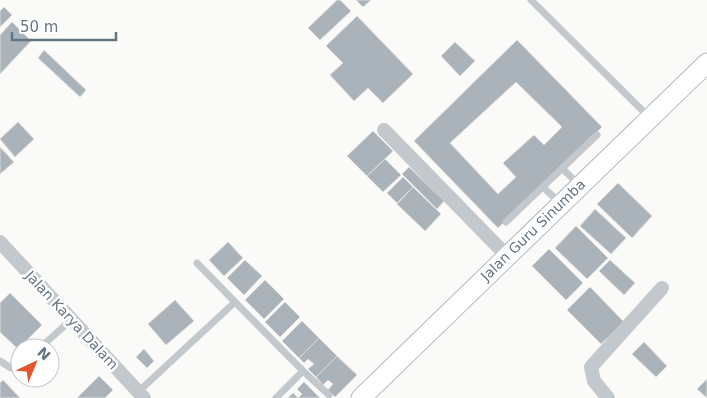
<svg xmlns="http://www.w3.org/2000/svg" width="707" height="398" font-family="'DejaVu Sans',sans-serif">
<style>
.building{fill:#aab3b9;stroke:#dcdcda;fill-rule:evenodd}
.lines{fill:none;stroke-linecap:round;stroke-linejoin:round}
.secondary-casing{stroke:#b3babf;stroke-width:21}
.lane{stroke:#c3c8cc;stroke-width:7}
.street{stroke:#c3c8cc;stroke-width:14}
.secondary{stroke:#fff;stroke-width:19}
.labels{text-anchor:middle;dominant-baseline:central;stroke-width:5;stroke-linejoin:round;paint-order:stroke}
.street-label{font-size:14px;fill:#657683;stroke:#fff}
</style>
<rect width="100%" height="100%" fill="#fafaf8"/>
<path class="building" d="M 337,0 L 340,0 L 351,11 L 320,40 L 308,28 Z
M 356,0 L 371,0 L 363,7 Z
M 4,7 L 12,15 L 0,27 L 0,11 Z
M 357,16 L 413,74 L 383,103 L 368,88 L 354,101 L 330,75 L 343,63 L 326,46 Z
M 12,22 L 31,41 L 0,74 L 0,35 Z
M 517,40 L 602,127 L 498,228 L 414,141 ZM 516,82 L 562,127 L 544,145 L 534,135 L 503,163 L 516,177 L 498,194 L 450,143 Z
M 455,42 L 475,61 L 460,76 L 441,56 Z
M 44,50 L 86,90 L 80,97 L 38,58 Z
M 18,122 L 34,139 L 15,157 L 0,139 Z
M 373,131 L 393,151 L 367,176 L 347,156 Z
M 0,147 L 14,162 L 0,174 Z
M 385,159 L 401,175 L 383,192 L 367,176 Z
M 409,167 L 444,201 L 437,209 L 402,174 Z
M 403,177 L 413,187 L 397,203 L 387,193 Z
M 618,183 L 652,216 L 632,238 L 597,204 Z
M 413,187 L 441,214 L 425,231 L 397,204 Z
M 595,209 L 626,238 L 611,254 L 580,226 Z
M 576,226 L 608,258 L 587,279 L 555,248 Z
M 228,242 L 243,258 L 224,276 L 209,260 Z
M 549,249 L 583,283 L 566,300 L 532,266 Z
M 245,260 L 262,276 L 244,295 L 227,278 Z
M 610,260 L 635,283 L 624,295 L 599,271 Z
M 265,280 L 284,299 L 264,319 L 245,300 Z
M 590,287 L 624,322 L 601,344 L 567,310 Z
M 10,293 L 42,325 L 18,349 L 0,332 L 0,303 Z
M 175,300 L 194,321 L 166,345 L 148,324 Z
M 285,302 L 300,317 L 280,337 L 265,322 Z
M 302,321 L 319,338 L 299,358 L 282,341 Z
M 319,338 L 337,356 L 316,377 L 308,369 L 314,364 L 308,359 L 304,363 L 299,358 Z
M 644,342 L 667,366 L 656,377 L 632,354 Z
M 144,349 L 154,361 L 147,368 L 136,357 Z
M 337,356 L 357,375 L 335,397 L 328,390 L 333,384 L 328,380 L 323,385 L 316,377 Z
M 99,376 L 113,390 L 105,398 L 77,398 Z
M 707,379 L 707,398 L 697,389 Z
M 3,380 L 20,398 L 0,398 L 0,383 Z
M 304,382 L 320,398 L 288,398 L 293,393 L 298,398 L 302,394 L 297,389 Z"/>
<g class="lines">
<g class="secondary-casing">
<path id="secondary" d="M 361,398 L 707,63"/>
</g>
<path class="lane" d="M 531,0 L 649,117
M 562,168 L 579,185
M 543,187 L 560,203
M 506,222 L 597,135
M 197,263 L 235,302
M 40,348 L 72,319
M 0,361 L 11,368 L 20,366
M 303,371 L 329,395
M 138,392 L 235,302 L 303,371 L 276,398"/>
<path class="street" d="M 384,130 L 506,255
M 0,242 L 144,398
M 608,398 L 594,381 L 591,367 L 662,288"/>
<use href="#secondary" class="secondary"/>
</g>
<g class="labels">
<g class="street-label">
<text transform="translate(533 230) rotate(-44)">Jalan Guru Sinumba</text>
<text transform="translate(72 320) rotate(47)">Jalan Karya Dalam</text>
</g>
</g>
<g transform="translate(35 363) rotate(44)"><circle r="24" fill="#ffffff" stroke="#c1c8cd"/>
<path d="M0-4L9 19L0 12L-9 19Z" fill="#e4572e"/>
<text y="-8" font-size="14" font-weight="bold" text-anchor="middle" fill="#657683">N</text>
</g>
<path d="M12 32v8h104v-8" fill="none" stroke="#657683" stroke-width="2.5"/>
<text x="20" y="32" font-size="15" fill="#657683" stroke="#ffffff" stroke-width="4" paint-order="stroke">50 m</text>
</svg>
